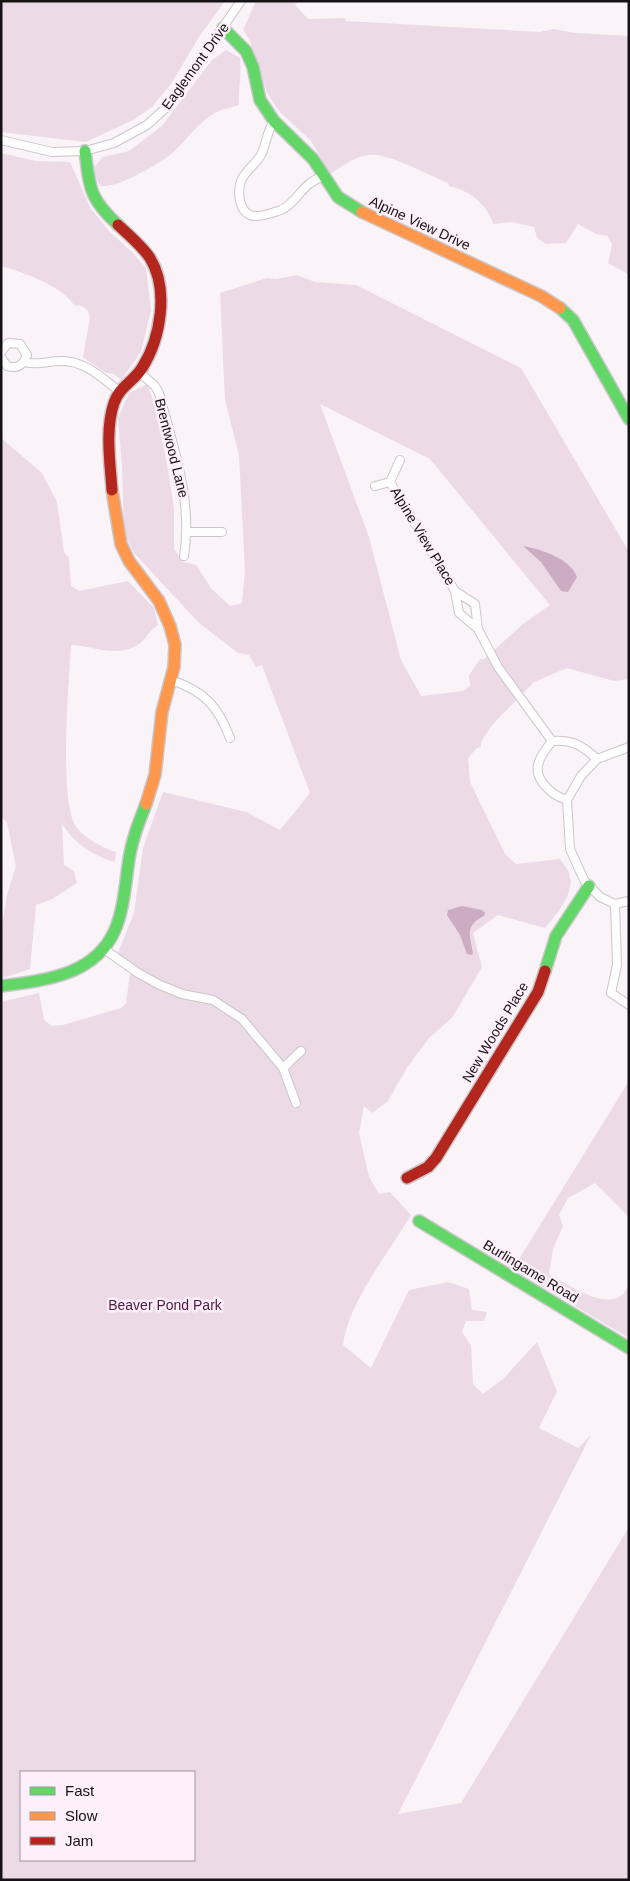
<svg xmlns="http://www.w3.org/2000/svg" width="630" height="1881" font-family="Helvetica,sans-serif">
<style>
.green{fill:#ecdae7;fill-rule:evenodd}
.water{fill:#ccacc2}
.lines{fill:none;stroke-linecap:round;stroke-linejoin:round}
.street-casing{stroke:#cbc6ca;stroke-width:10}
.fast-casing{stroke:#cbc6ca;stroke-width:14}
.slow-casing{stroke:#cbc6ca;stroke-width:14}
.jam-casing{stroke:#cbc6ca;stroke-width:14}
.street{stroke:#fefdfe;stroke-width:8}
.fast{stroke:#63d668;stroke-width:11}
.slow{stroke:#ff974d;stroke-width:11}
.jam{stroke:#b3261e;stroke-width:11}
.labels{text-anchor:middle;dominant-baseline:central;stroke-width:5;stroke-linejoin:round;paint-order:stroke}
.street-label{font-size:14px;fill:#161215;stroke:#fef0fa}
.park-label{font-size:14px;fill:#4d1841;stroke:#fef0fa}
</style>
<rect width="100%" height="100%" fill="#faf4f9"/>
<path class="green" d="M 1,1 L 225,1 L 199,37 L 171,84 L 152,107 L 133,120 L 86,142 L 1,132 Z
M 256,1 L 299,1 L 295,5 L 308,19 L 345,18 L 346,21 L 540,32 L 554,29 L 575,33 L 629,36 L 629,278 L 626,273 L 608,263 L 612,245 L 608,236 L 596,234 L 578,224 L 566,243 L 546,244 L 537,238 L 534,227 L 512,222 L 493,224 C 488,204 468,190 449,186 L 448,183 C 429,175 395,157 376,155 C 359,153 343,166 330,174 L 311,141 L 279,111 L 267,93 L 250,41 L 243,30 Z
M 226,50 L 240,58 C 242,74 238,89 239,105 C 231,108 221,109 213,114 C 195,125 185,143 169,156 C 152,167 119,188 100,186 L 92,169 L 103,157 L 129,151 L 162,126 L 212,60 Z
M 1,153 L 36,161 L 70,162 L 91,209 L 110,232 L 132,252 L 146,268 L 151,310 L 141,352 L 121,380 L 114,374 L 106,373 L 83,357 L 90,318 L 88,311 L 82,306 L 74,305 C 62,286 23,272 1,266 Z
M 297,275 L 315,282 L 356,285 L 521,368 L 629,552 L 629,679 L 614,681 L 567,668 L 534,682 L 492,725 L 481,742 L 481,747 L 477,748 L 468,758 L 470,782 L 505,854 L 516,864 L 560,859 C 563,864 569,870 570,876 C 574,895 556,915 545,928 L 498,915 L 473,933 L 482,967 L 452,1018 L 429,1038 L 408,1066 L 388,1101 L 372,1113 L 364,1106 L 359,1133 L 369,1177 L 379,1194 L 390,1192 L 411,1215 C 389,1252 348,1303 343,1345 L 371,1368 L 409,1290 L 448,1282 L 469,1289 L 472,1310 L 487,1312 L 484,1321 L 466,1321 L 462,1332 L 471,1345 L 473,1384 L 483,1394 L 503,1379 L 537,1342 L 557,1391 L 539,1428 L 578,1448 L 591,1435 L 398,1814 L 461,1803 L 629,1527 L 629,1880 L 1,1880 L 1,1002 L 39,993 L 44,1020 L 52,1026 L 63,1025 L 121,1008 L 126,1003 L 131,966 L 117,955 L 134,913 L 143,848 L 163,792 L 246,812 L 280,830 L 310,793 L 262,665 L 256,667 L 249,655 L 238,653 L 199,623 L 134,553 L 124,533 L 122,466 L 118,418 L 129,393 L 147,384 L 154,402 L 168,469 L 174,508 L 174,549 L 183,562 L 196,565 L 211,588 L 230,606 L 242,603 L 245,571 L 239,455 L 225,400 L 220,293 L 267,278 L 277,279 ZM 320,404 L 430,459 L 550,605 L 523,624 L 483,660 L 481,658 L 469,675 L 470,686 L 463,691 L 421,696 L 401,660 L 369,537 ZM 21,1772 L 194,1772 L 194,1860 L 21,1860 Z
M 1,438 L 42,473 L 57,502 L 64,552 L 69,558 L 71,586 L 79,591 L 128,581 L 154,608 L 158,625 C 149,630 146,641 136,646 C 111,658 93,645 71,645 C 69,682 59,797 75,825 C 82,837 103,848 116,852 L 115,862 C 93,856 72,842 62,823 L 64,865 L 74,871 L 77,883 L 52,899 L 36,905 L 30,969 L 3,978 L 1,931 L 7,895 L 16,866 L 7,823 L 1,816 Z
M 629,1081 L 629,1217 L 595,1183 L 568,1198 L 559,1215 L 563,1226 L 553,1249 L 549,1274 C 566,1283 603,1310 622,1295 C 625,1293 627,1287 629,1285 L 629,1338 L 513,1269 Z"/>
<path class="water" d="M 523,546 C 541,549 571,559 577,577 L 568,592 L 561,591 L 541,562 Z
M 462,906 L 482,910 L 485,913 L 484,916 C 464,926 470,935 473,954 L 471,955 L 467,954 L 460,935 L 447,915 L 448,910 Z"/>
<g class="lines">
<g class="street-casing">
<path id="street" d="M 274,121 C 267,131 267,141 262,153 C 257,164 245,170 241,181 C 237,193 239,214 254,216 C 262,217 274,212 281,210 C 293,205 299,192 309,184 C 313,181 318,178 323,176
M 1,140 L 52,152 L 85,151 L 114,143 L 147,125 L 169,105 L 241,1
M 1,352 L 8,343 L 20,344 L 27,355 C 23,366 17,369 7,366 L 1,357
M 25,362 C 38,366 47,361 60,361 C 84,360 101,377 119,391
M 139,372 L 155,386 L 159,393 C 173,446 193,500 184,556
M 400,460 L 390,482 L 455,591 L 459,613 L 478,629
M 375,486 L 390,482
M 188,532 L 222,532
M 455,591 L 475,604 L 478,629 L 498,667 L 552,741
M 171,680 C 204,691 218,706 230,738
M 629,747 L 597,759 L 581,776 L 567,800 L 570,849 L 584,880 L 600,897 L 615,904 L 629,901
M 567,800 C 553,796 532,779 539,762 C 541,754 547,748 552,741 C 572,739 583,746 597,759
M 615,904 L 617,965 L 611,993 L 629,1005
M 104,949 L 138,973 L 160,985 L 182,994 L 213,1000 L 242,1019 L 283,1068 L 296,1103
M 283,1068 L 301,1051"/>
</g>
<g class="fast-casing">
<path id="fast" d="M 223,28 L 246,51 L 253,67 L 260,100 L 274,121 L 313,159 L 338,197 L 362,212
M 85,151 C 90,189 89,198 118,225
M 560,308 L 573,320 L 629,419
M 545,971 L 556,936 L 589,886
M 1,986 C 25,983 50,980 72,971 C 123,949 122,907 129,859 C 132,839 139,822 146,804
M 419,1221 L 629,1348"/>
</g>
<g class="slow-casing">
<path id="slow" d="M 362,212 L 541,296 L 560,308
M 112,490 L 121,544 L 129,561 L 159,601 L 170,626 L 175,645 L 174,667 L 162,712 L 155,775 L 146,804"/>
</g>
<g class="jam-casing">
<path id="jam" d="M 112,490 C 110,462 105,429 114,403 C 119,387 134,381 142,368 C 161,338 169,289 150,258 C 142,246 129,235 118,225
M 407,1178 L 428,1167 L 436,1158 L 538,992 L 545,971"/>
</g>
<use href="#street" class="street"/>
<use href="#fast" class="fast"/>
<use href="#slow" class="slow"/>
<use href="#jam" class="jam"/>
</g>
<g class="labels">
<g class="street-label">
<text transform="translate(195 66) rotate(-54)">Eaglemont Drive</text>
<text transform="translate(420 223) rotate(25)">Alpine View Drive</text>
<text transform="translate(172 448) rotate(76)">Brentwood Lane</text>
<text transform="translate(423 536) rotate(59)">Alpine View Place</text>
<text transform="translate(495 1032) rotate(-59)">New Woods Place</text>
<text transform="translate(531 1271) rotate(31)">Burlingame Road</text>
</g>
<g class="park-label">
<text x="165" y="1305">Beaver Pond Park</text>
</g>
</g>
<rect width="630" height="1881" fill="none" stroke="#161215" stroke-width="5"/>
<rect x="20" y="1771" width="175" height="90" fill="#fef0fa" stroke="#a1979e"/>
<rect x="30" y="1787" width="25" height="8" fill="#63d668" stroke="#a1979e"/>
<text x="65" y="1796" font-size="15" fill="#161215">Fast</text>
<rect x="30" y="1812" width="25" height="8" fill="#ff974d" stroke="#a1979e"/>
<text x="65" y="1821" font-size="15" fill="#161215">Slow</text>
<rect x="30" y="1837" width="25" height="8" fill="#b3261e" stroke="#a1979e"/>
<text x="65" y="1846" font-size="15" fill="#161215">Jam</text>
</svg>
